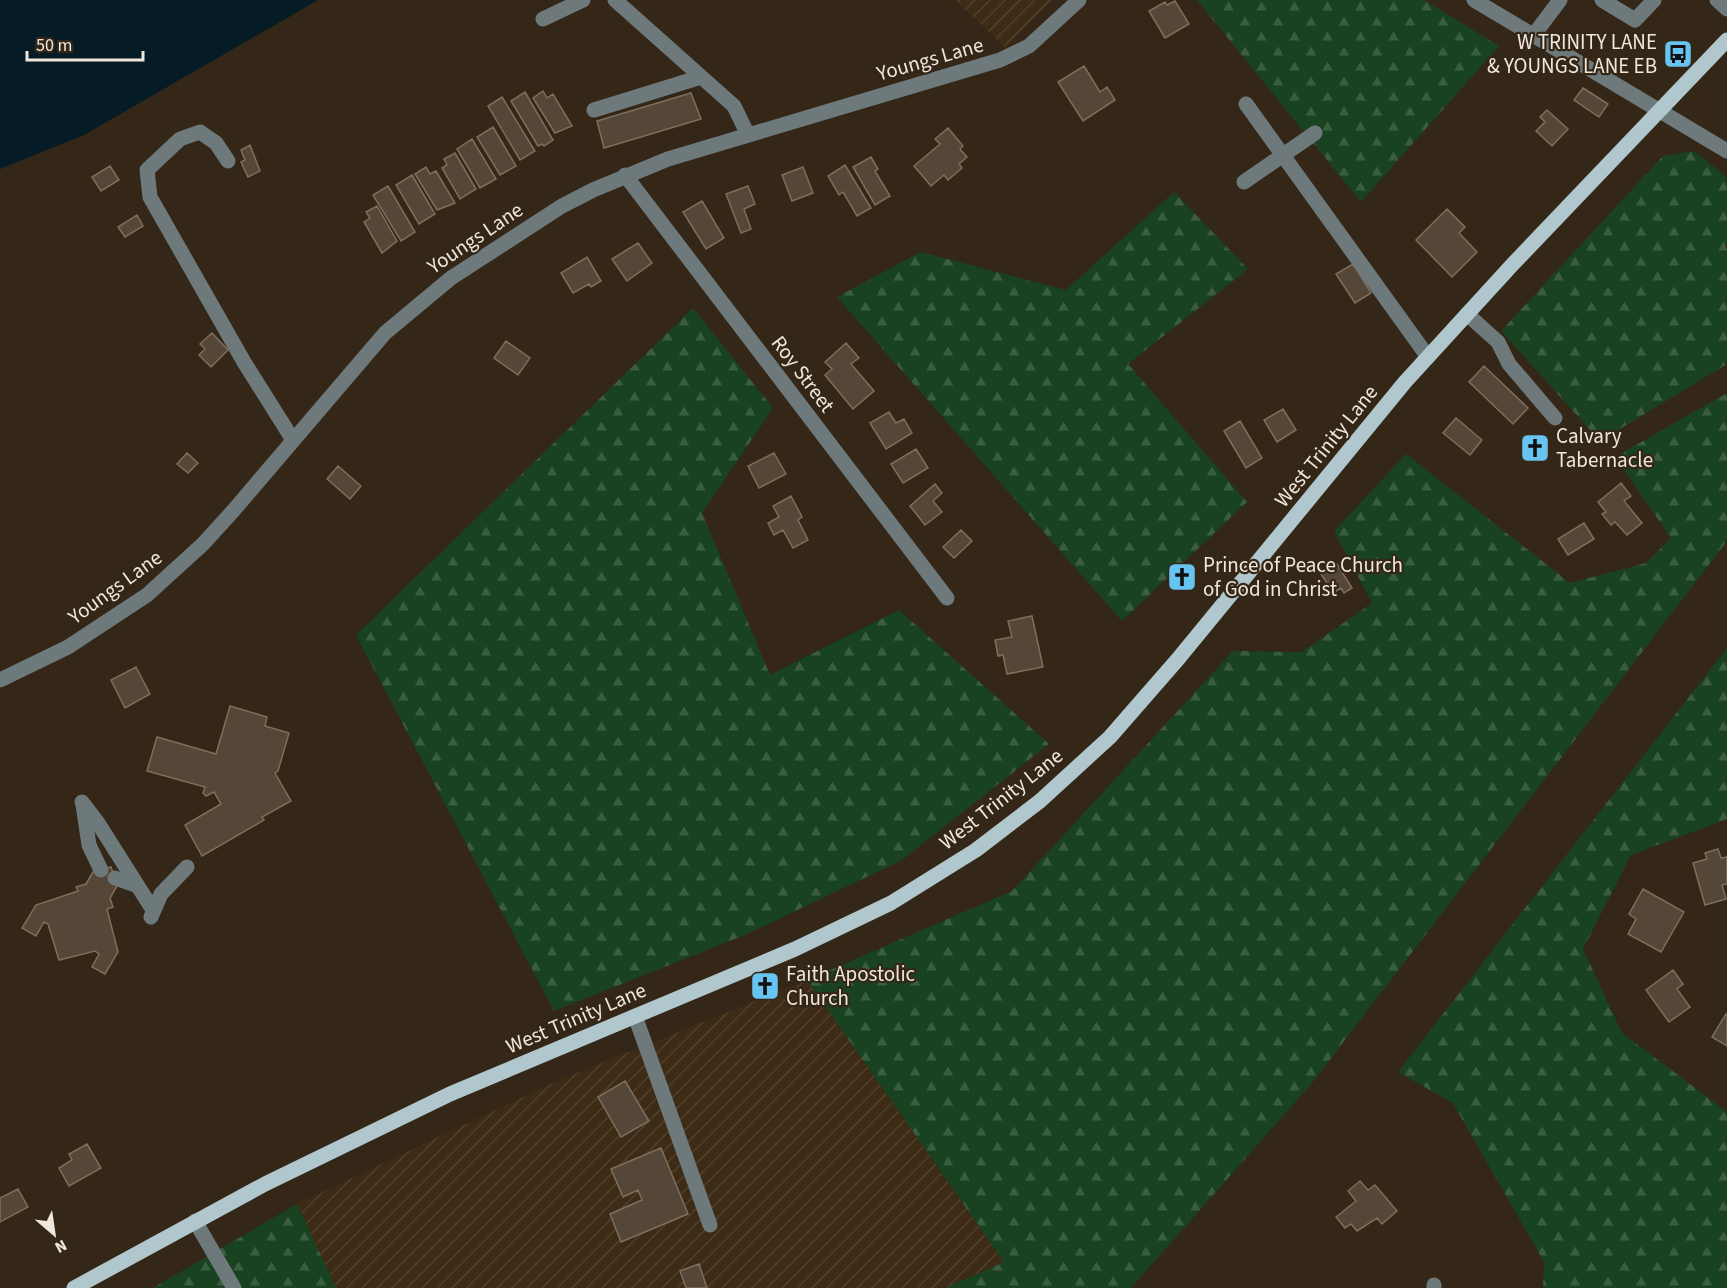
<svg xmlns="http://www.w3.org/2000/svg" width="1727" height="1288" font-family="'Source Sans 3',sans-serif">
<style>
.industrial{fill:url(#industrial-furrows)}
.forest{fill:url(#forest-firs)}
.water{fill:#051b25}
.building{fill:#554737;stroke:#7e6e5d;stroke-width:1.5}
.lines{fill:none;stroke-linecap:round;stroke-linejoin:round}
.minor{stroke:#6d797b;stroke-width:15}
.major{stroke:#b0c8cd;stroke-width:15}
.labels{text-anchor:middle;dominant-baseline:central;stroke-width:4.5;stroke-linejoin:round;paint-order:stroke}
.poi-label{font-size:21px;fill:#efe6dc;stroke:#342718;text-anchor:start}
.street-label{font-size:21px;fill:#efe6dc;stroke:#342718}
</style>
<defs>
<pattern id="industrial-furrows" width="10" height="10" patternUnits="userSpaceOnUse" patternTransform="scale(1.5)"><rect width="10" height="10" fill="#3d2b16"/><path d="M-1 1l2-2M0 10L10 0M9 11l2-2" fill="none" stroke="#50402c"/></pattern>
<pattern id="forest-firs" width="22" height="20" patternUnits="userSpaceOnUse" patternTransform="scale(1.5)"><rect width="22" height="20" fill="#184220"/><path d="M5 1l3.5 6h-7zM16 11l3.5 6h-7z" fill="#3a5d40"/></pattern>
</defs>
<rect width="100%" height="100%" fill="#342718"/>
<path class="industrial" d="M 955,0 L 1052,0 L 1006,48 Z
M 807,980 L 1004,1262 L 946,1288 L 336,1288 L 297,1204 L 552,1083 Z"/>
<path class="forest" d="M 1197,0 L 1424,0 L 1499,46 L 1361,202 Z
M 1694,151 L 1727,177 L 1727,243 L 1725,246 L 1727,249 L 1727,364 L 1600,441 L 1501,331 L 1663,156 Z
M 1174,192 L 1248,269 L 1128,364 L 1247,502 L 1122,621 L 837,297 L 921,252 L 1066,290 Z
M 693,308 L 773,408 L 702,513 L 770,675 L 899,610 L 1049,744 L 902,860 L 745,935 L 554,1011 L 356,635 Z
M 1727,393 L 1727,541 L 1312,1083 L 1131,1288 L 946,1288 L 1004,1262 L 807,980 L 1012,891 L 1233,651 L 1302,652 L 1372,603 L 1334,531 L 1406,454 L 1570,583 L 1646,563 L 1671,538 L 1615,457 Z
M 1727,648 L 1727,819 L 1631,855 L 1583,949 L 1622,1033 L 1727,1112 L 1727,1288 L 1543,1288 L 1544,1262 L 1453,1103 L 1398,1072 Z
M 297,1204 L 336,1288 L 153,1288 Z"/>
<path class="water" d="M 0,0 L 318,0 L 84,135 L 0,169 Z"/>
<path class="building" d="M 1175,1 L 1189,24 L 1165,38 L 1149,11 L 1165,2 L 1167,5 Z
M 1084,66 L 1100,92 L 1107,87 L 1115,100 L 1083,121 L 1058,82 Z
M 1583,88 L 1608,104 L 1599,117 L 1574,100 Z
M 543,91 L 547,98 L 553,94 L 572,126 L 555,133 L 533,98 Z
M 525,92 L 553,140 L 544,146 L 542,144 L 538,146 L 511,101 Z
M 691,93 L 701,119 L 604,148 L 597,121 Z
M 502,97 L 535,151 L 520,160 L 488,106 Z
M 1547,110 L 1568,129 L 1552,146 L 1536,131 L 1545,122 L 1540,117 Z
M 493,127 L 516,166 L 500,175 L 477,137 Z
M 948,128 L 963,146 L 960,149 L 967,157 L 959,164 L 962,168 L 948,180 L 944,175 L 931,186 L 914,166 L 940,144 L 935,139 Z
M 472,139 L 496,179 L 480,188 L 457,149 Z
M 250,145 L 260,171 L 248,177 L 241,162 L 245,160 L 241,150 Z
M 455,153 L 476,189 L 460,199 L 442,168 L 447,165 L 444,159 Z
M 871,157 L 878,169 L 875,171 L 890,196 L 875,205 L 853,167 Z
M 845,165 L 871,208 L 857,216 L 843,192 L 839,195 L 828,176 Z
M 110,166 L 119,180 L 101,191 L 92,177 Z
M 426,167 L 430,174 L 436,171 L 455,203 L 437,210 L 415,174 Z
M 803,167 L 813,193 L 792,201 L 782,175 Z
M 412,175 L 435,214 L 419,224 L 396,185 Z
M 388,186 L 415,232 L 401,241 L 373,195 Z
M 748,186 L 755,204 L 744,209 L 751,229 L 741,233 L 726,194 Z
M 702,201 L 724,238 L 706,249 L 683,212 Z
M 377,206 L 397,241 L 382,253 L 364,222 L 370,218 L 366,212 Z
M 1447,209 L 1465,227 L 1459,233 L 1477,252 L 1452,277 L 1416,240 Z
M 137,215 L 143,226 L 125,237 L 118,227 Z
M 638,243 L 652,263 L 627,281 L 612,259 Z
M 587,257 L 601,281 L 591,287 L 589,284 L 573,293 L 561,273 Z
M 1353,264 L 1371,293 L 1355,303 L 1336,274 Z
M 212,333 L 228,350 L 211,367 L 199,355 L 205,349 L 200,344 Z
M 506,341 L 530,358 L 518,375 L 494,358 Z
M 846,343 L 859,358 L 851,364 L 874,391 L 853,409 L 825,375 L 832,369 L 825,362 Z
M 1484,366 L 1528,408 L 1513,424 L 1469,382 Z
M 1283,409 L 1296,430 L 1277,442 L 1264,420 Z
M 889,412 L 896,423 L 904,419 L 912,433 L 886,449 L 870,423 Z
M 1456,418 L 1482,440 L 1470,455 L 1443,433 Z
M 1240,421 L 1262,458 L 1246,468 L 1224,431 Z
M 916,449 L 928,468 L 903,483 L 891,464 Z
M 187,453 L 198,463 L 188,473 L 177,464 Z
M 774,453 L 786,474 L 759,488 L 748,466 Z
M 338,466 L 361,486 L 350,499 L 327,479 Z
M 1621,483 L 1631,496 L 1624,501 L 1642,523 L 1627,535 L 1615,522 L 1611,525 L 1602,514 L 1606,512 L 1598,502 Z
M 935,484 L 942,493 L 933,501 L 942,512 L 925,525 L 910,506 Z
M 791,496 L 802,517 L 798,520 L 808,540 L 793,548 L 783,530 L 774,535 L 768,523 L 779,517 L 773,506 Z
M 1584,523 L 1594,539 L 1568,555 L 1558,539 Z
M 961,530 L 972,541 L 954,558 L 943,547 Z
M 1337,564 L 1352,588 L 1344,593 L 1341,588 L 1333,593 L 1321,574 Z
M 1032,616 L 1043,667 L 1007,674 L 1003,655 L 998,656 L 995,640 L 1012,637 L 1008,621 Z
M 136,667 L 150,694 L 125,708 L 111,680 Z
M 230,706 L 267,717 L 265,726 L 289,733 L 278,771 L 275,773 L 291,801 L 262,817 L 264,820 L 202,856 L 185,825 L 221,804 L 214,792 L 206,796 L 203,793 L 205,787 L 147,771 L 157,737 L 216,754 Z
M 1718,849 L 1721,858 L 1727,857 L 1727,884 L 1722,885 L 1726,899 L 1705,905 L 1693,863 L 1707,859 L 1705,853 Z
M 111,867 L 117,886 L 110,898 L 113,907 L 107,909 L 118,952 L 105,974 L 92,967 L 99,954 L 95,951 L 59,960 L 48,924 L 44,922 L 36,936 L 22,928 L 36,905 L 78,891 L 76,887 L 86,884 L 93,872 Z
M 1643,889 L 1684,912 L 1661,952 L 1628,934 L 1636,919 L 1629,914 Z
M 1673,970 L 1683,984 L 1677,989 L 1690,1007 L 1669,1022 L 1646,990 Z
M 1726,1014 L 1727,1014 L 1727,1046 L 1712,1037 Z
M 625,1081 L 649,1121 L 621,1137 L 598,1097 Z
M 87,1144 L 101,1168 L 69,1186 L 59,1168 L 72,1160 L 69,1154 Z
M 661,1148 L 688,1214 L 621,1242 L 610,1214 L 642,1200 L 638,1190 L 623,1197 L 611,1169 Z
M 1360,1181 L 1368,1190 L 1375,1185 L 1397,1211 L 1382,1224 L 1377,1218 L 1357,1231 L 1351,1224 L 1345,1228 L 1336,1217 L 1356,1201 L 1348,1191 Z
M 18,1189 L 28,1207 L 0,1222 L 0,1198 Z
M 699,1264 L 707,1288 L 686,1288 L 680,1271 Z"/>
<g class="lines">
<path class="minor" d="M 615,0 L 734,106 L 748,135
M 1474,0 L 1727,151
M 1602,0 L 1635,20 L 1654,0
M 1717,0 L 1727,9
M 543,19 L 583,0
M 1533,36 L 1560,0
M 1246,104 L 1428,357
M 594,110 L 701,77
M 228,161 L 216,143 L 200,132 L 180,139 L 147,170 L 150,197 L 244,362 L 293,440
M 625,175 L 947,598
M 1244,182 L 1315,133
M 1467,314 L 1498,342 L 1509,364 L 1555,418
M 0,680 L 68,647 L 147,595 L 203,544 L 233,511 L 385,333 L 451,278 L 562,206 L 593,190 L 668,159 L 1000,60 L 1029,46 L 1079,0
M 82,802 L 98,823 L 153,910
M 83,805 L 89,845 L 101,870
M 115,878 L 138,886
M 151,917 L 161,894 L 187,867
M 635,1016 L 710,1225
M 195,1221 L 234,1288
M 1434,1285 L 1434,1288"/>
<path class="major" d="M 74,1288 L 265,1184 L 450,1094 L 795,949 L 891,903 L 976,850 L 1040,801 L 1110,737 L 1178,659 L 1405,382 L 1512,265 L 1727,40"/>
</g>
<defs>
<g id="bus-square" transform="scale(1.5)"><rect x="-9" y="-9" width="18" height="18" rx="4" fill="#67c4f0" stroke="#342718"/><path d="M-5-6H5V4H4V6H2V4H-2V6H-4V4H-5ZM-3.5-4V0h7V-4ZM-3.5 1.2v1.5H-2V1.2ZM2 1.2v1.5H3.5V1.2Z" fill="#111"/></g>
<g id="church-square" transform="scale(1.5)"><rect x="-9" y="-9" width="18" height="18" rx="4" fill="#67c4f0" stroke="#342718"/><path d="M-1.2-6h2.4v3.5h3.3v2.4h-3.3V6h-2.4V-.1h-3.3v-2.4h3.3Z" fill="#111"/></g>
</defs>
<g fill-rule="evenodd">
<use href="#bus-square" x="1678" y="54"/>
<use href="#church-square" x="1535" y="448"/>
<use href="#church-square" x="1182" y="577"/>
<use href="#church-square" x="765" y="986"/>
</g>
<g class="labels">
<g class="poi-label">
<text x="1657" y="42" text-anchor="end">W TRINITY LANE<tspan x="1657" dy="24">&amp; YOUNGS LANE EB</tspan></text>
<text x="1556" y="436">Calvary<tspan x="1556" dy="24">Tabernacle</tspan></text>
<text x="1203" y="565">Prince of Peace Church<tspan x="1203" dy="24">of God in Christ</tspan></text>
<text x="786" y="974">Faith Apostolic<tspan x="786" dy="24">Church</tspan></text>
</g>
<g class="street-label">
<text transform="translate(930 59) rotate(-16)">Youngs Lane</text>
<text transform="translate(475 238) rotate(-34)">Youngs Lane</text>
<text transform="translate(803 374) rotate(53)">Roy Street</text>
<text transform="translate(1326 446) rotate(-51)">West Trinity Lane</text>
<text transform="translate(115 587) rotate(-36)">Youngs Lane</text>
<text transform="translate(1001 799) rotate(-38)">West Trinity Lane</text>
<text transform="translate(576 1018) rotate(-23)">West Trinity Lane</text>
</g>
</g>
<g transform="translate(54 1234) rotate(151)" stroke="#342718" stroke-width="4.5" paint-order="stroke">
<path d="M0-4.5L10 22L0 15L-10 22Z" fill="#efe6dc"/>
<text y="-9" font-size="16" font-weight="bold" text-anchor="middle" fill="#efe6dc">N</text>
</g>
<path d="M27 51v9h116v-9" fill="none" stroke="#efe6dc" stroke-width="3"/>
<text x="36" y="51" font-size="18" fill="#efe6dc" stroke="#342718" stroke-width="4.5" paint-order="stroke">50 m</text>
</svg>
